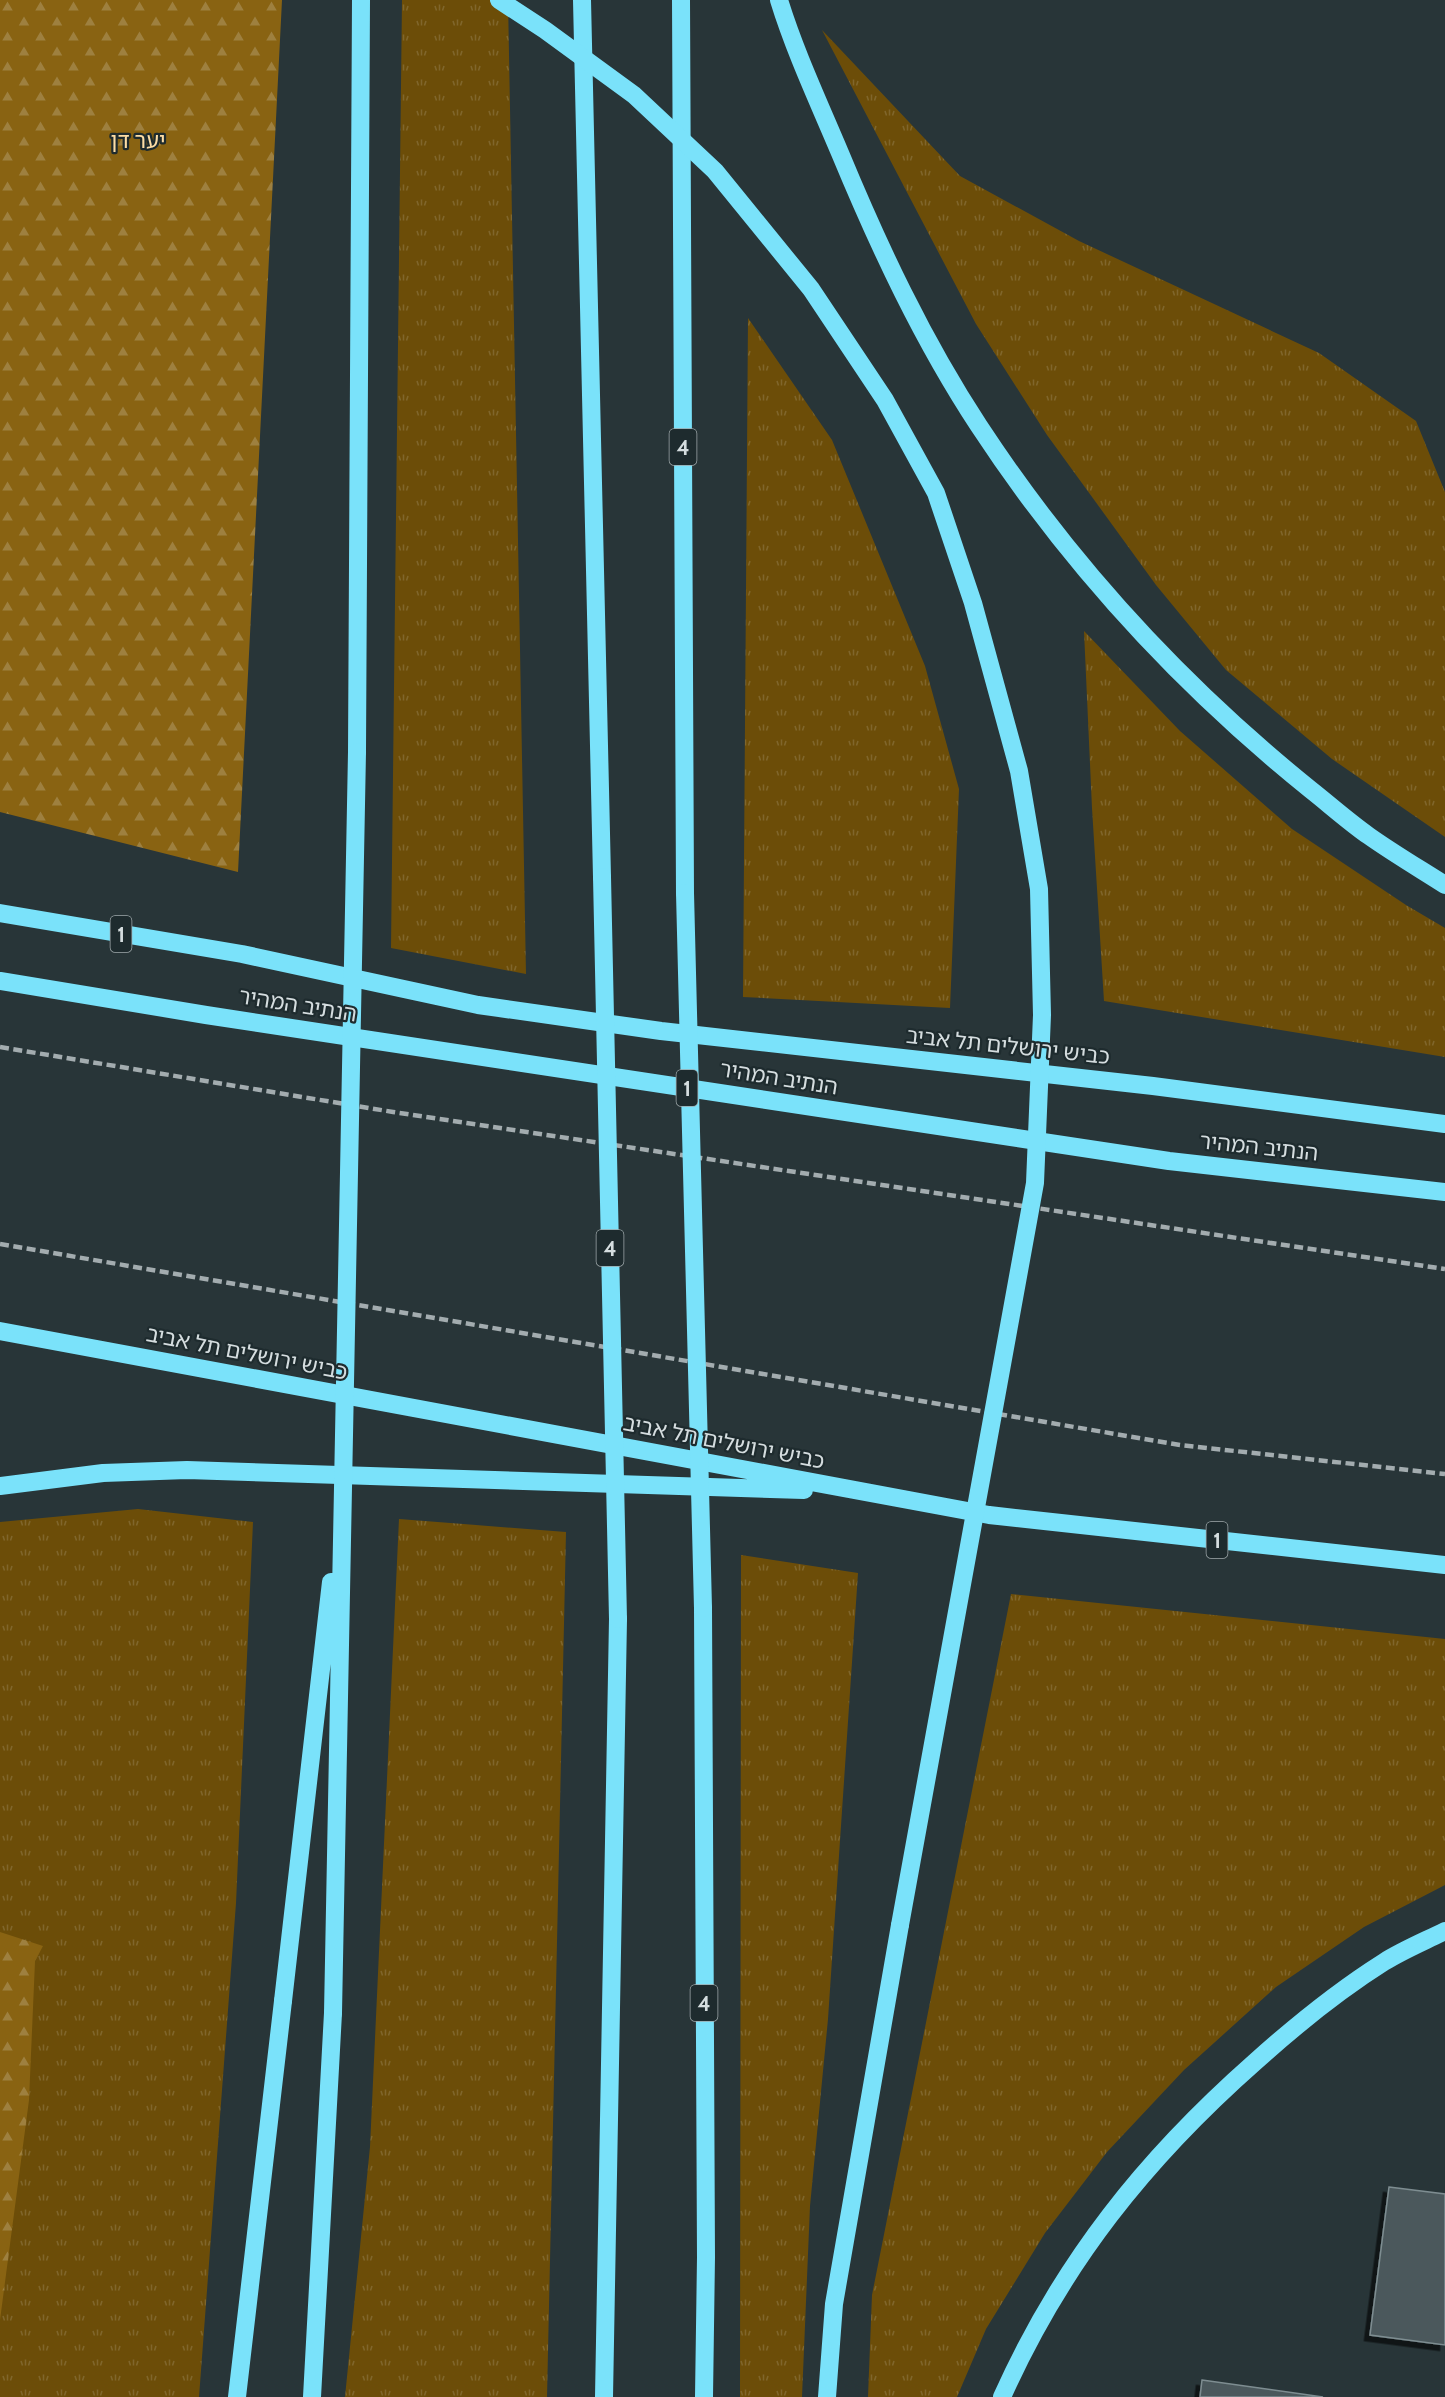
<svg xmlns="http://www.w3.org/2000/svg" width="1445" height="2397" font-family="Cabin,'Noto Sans Hebrew',sans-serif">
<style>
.grass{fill:url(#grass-tufts)}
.forest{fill:url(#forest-firs)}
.building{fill:#4b595c;stroke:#7e8d91;stroke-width:1.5;filter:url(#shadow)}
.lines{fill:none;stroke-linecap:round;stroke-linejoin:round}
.highway{stroke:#7ae2fa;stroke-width:18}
.rail{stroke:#a3acaf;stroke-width:4.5;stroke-dasharray:9 4.5;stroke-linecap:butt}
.highway-bridge{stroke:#7ae2fa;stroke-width:18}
.labels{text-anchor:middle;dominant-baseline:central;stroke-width:4.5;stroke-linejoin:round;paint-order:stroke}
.shield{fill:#1e2b2e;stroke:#9ea8aa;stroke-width:1.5}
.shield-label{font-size:21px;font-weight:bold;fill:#d5dddf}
.park-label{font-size:22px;fill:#fddda5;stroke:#1e2b2e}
.street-label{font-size:22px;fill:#d5dddf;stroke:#1e2b2e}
</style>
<defs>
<pattern id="grass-tufts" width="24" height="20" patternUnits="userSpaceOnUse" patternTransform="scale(1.5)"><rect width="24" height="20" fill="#6c4d08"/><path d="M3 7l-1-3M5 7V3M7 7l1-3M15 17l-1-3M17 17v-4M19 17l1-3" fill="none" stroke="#80662c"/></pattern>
<pattern id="forest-firs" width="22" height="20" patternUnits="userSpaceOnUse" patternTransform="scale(1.5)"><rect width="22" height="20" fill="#896312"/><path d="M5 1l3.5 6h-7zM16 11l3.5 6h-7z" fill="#9e803f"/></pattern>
<filter id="shadow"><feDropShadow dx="-5.5" dy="5.5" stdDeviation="0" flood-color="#0009"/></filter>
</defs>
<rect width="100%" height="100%" fill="#283538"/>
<path class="grass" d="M 402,0 L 508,0 L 526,974 L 391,948 Z
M 822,30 L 960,176 L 1079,241 L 1319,353 L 1416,421 L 1445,492 L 1445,837 L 1332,759 L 1226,670 L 1156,585 L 1047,435 L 976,324 Z
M 748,318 L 832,440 L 925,666 L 959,789 L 950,1008 L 743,997 Z
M 1084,631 L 1180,731 L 1292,829 L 1406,905 L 1445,928 L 1445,1057 L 1104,1001 L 1092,808 Z
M 138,1509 L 253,1522 L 236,1903 L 199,2397 L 0,2397 L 0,1522 Z
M 399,1519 L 566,1532 L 547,2397 L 345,2397 L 370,2147 Z
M 741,1555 L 858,1573 L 828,2019 L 810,2206 L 802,2397 L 740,2397 Z
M 1011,1594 L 1445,1639 L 1445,1885 L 1364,1927 L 1276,1987 L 1184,2070 L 1107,2152 L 1045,2233 L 986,2329 L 957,2397 L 868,2397 L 872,2295 Z"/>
<path class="forest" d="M 0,0 L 282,0 L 238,872 L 0,812 Z
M 0,1932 L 43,1946 L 35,1961 L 29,2100 L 0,2320 Z"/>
<path class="building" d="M 1389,2187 L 1445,2194 L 1445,2345 L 1370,2335 Z
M 1202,2380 L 1323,2397 L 1200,2397 Z"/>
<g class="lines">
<path class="highway" d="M 582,0 L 602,877
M 681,0 L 685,893
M 779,0 C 795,52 819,103 840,153 C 879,247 923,341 979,426 C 1069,563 1183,687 1311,790 C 1330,805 1349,822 1369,836 C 1393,853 1420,869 1445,885
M 357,752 L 361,0
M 0,913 L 242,954 L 478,1005 L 661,1031 L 1153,1086 L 1445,1124
M 0,981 L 206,1015 L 1169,1161 L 1445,1192
M 0,1331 L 989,1515 L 1445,1565
M 0,1486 L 103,1473 L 187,1470 L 804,1490
M 703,1608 L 706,2257 L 704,2397
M 237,2397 L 283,2001
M 312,2397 L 333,2013
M 604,2397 L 618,1619
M 827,2397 L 834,2304 L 900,1925
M 1002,2397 C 1062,2263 1145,2159 1255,2062 C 1295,2026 1338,1991 1384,1962 C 1403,1950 1425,1941 1445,1931"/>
<path class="rail" d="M 0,1047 L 393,1112 L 1445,1269
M 0,1244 L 1180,1445 L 1445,1474"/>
<path class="highway-bridge" d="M 499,0 L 545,30 L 634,95 L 715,171 L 811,289 L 885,400 L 936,493 L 973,603 L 1019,771 L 1039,889 L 1042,1015 L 1035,1183 L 900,1925
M 602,877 L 618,1619
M 685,893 L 703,1608
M 283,2001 L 331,1582
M 333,2013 L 357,752"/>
</g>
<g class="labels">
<g class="shield">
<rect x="669.5" y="429" width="27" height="36" rx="4.5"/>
<rect x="110.5" y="916" width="21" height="36" rx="4.5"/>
<rect x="676.5" y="1070" width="21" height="36" rx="4.5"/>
<rect x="596.5" y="1230" width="27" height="36" rx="4.5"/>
<rect x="1206.5" y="1522" width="21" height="36" rx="4.5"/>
<rect x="690.5" y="1985" width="27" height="36" rx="4.5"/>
</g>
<g class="shield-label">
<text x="683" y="447">4</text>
<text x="121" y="934">1</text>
<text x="687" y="1088">1</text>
<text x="610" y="1248">4</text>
<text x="1217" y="1540">1</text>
<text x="704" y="2003">4</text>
</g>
<g class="park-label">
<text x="138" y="140">יער דן</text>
</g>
<g class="street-label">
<text transform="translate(298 1005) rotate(9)">הנתיב המהיר</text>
<text transform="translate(1008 1046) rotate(6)">כביש ירושלים תל אביב</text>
<text transform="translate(779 1078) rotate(9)">הנתיב המהיר</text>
<text transform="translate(1259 1147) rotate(6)">הנתיב המהיר</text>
<text transform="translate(247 1353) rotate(11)">כביש ירושלים תל אביב</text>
<text transform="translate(724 1442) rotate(11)">כביש ירושלים תל אביב</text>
</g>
</g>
</svg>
